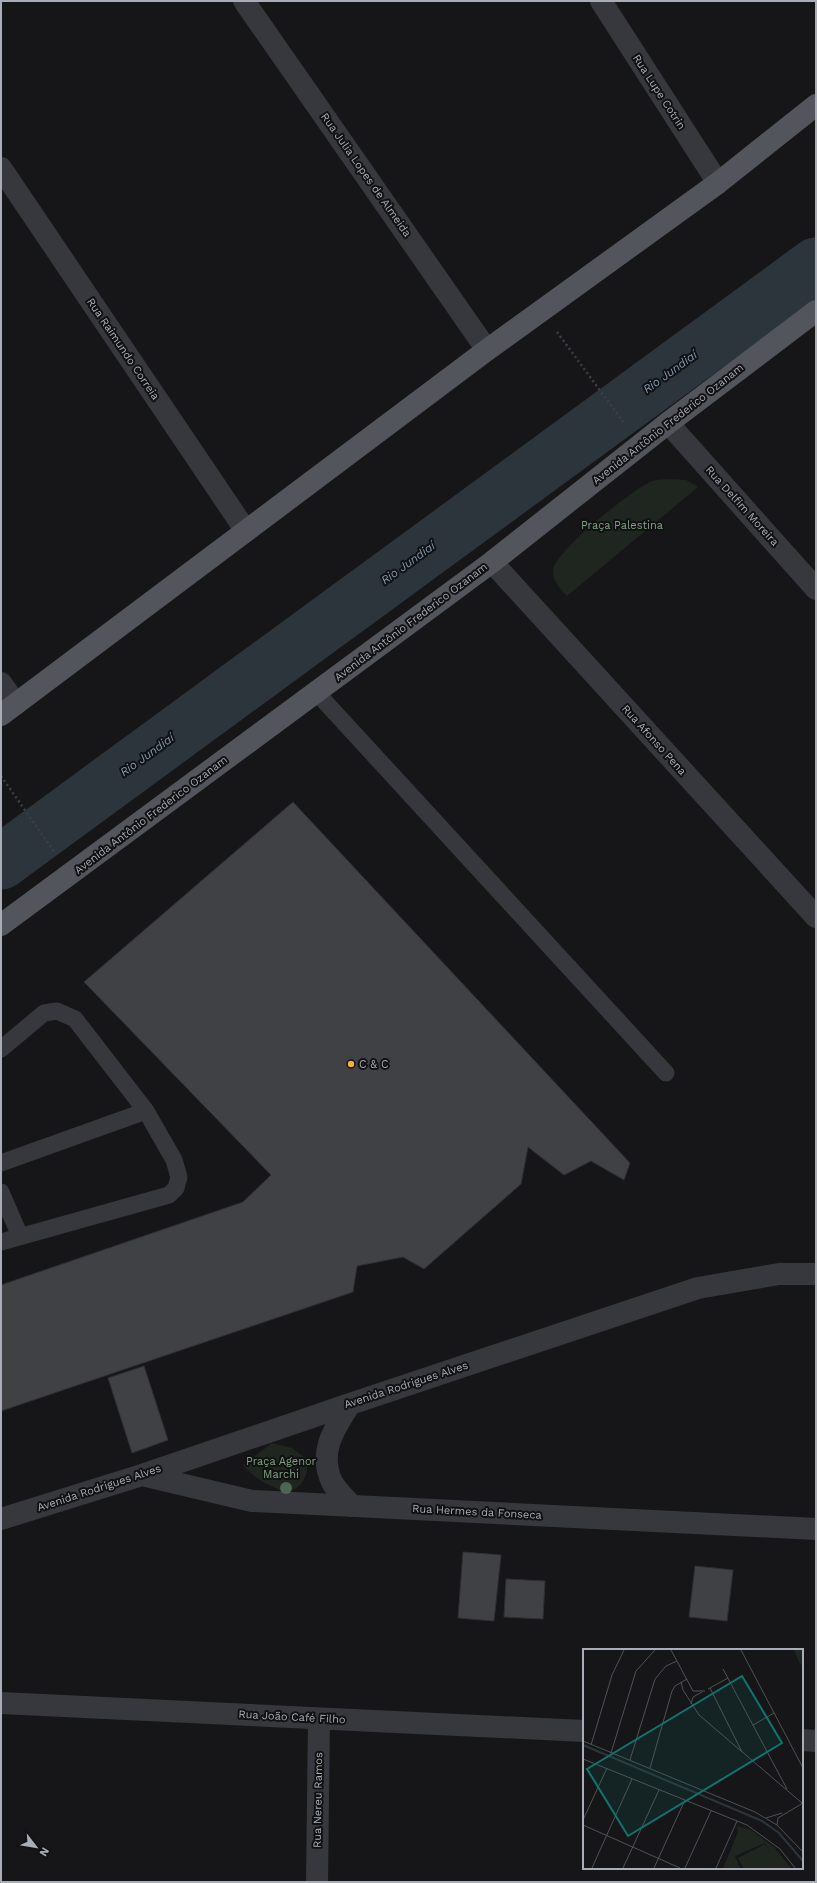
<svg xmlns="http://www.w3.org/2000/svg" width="817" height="1883" font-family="'Work Sans',sans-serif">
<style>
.green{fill:#1e261f}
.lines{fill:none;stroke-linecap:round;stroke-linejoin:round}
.river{stroke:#2c353c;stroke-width:55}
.building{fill:#404145;stroke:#303034}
.path{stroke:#3d3f44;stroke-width:2.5;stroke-dasharray:2 3;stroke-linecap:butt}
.service{stroke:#37383d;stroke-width:17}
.minor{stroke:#37383d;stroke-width:22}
.primary{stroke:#53555c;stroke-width:22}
.tree{fill:#506452}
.poi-dot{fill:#f2b134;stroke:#111113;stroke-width:1.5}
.labels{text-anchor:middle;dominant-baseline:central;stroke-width:4;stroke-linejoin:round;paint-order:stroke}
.street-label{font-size:11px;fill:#a8adb8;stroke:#111113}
.park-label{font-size:11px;fill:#7fa381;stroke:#111113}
.poi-label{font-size:11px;fill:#a8adb8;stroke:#111113;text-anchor:start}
.water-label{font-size:12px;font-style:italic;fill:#7f9bb3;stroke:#111113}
.inset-river{fill:none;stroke:#2c353c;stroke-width:2}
.inset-road{fill:none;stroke:#505258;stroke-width:1}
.view{fill:#0f766e;fill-opacity:0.15;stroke:#0f766e;stroke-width:2}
.inset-edge{fill:none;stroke:#a8adb8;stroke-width:2}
</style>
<rect width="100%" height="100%" fill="#161618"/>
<path class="green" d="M 668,479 L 686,480 L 698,487 L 567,596 C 561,590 552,580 553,570 C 556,550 631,491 650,482 C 656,479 662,480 668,479 Z
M 272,1443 L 292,1448 L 309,1461 C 305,1479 305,1485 287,1493 C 270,1486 256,1480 243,1465 Z"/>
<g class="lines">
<path class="river" d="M 1,862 L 816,265"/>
</g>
<path class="building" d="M 293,802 L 630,1163 L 624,1180 L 591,1161 L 564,1175 L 528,1147 L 521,1184 L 424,1269 L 403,1257 L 357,1266 L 353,1292 L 1,1411 L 1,1285 L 243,1202 L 271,1175 L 84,982 Z
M 144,1366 L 168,1440 L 132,1453 L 108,1378 Z
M 463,1552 L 501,1555 L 494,1621 L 458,1618 Z
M 695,1566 L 733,1570 L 727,1621 L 689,1617 Z
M 506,1579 L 545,1581 L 543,1619 L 504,1617 Z"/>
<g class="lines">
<path class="path" d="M 557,332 L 624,423
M 1,776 L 55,853"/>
<path class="service" d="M 316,692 L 666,1073
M 1,1049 L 44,1013 L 57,1011 L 75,1019 L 146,1111 L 174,1160 L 179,1177 L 176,1188 L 169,1195 L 1,1242
M 1,1163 L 146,1111
M 1,1192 L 20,1236"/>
<path class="minor" d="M 244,1 L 487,350
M 601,1 L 718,183
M 1,168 L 246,531
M 668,423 L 816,589
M 492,562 L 816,917
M 1,683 L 16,704
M 350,1404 C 334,1429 318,1452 332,1482 C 336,1490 346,1499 352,1506
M 142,1475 L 252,1501 L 816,1529
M 1,1519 L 142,1475 L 350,1404 L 698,1288 L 779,1274 L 816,1274
M 1,1703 L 584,1731
M 802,1740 L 816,1741
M 317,1882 L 319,1719"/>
<path class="primary" d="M 1,715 L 487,350 L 718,183 L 816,105
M 1,925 L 492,562 L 668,423 L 816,311"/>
</g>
<circle class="tree" cx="286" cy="1488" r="6"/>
<circle class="poi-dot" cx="351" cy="1064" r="4"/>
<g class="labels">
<g class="street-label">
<text transform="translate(659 92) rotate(57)">Rua Lupe Cotrin</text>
<text transform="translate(366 175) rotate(55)">Rua Julia Lopes de Almeida</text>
<text transform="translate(123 349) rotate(56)">Rua Raimundo Correia</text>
<text transform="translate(668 424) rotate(-38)">Avenida Antônio Frederico Ozanam</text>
<text transform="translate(742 506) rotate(48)">Rua Delfim Moreira</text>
<text transform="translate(411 622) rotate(-37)">Avenida Antônio Frederico Ozanam</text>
<text transform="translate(654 740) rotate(48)">Rua Afonso Pena</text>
<text transform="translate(151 815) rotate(-37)">Avenida Antônio Frederico Ozanam</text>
<text transform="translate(406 1385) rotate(-18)">Avenida Rodrigues Alves</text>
<text transform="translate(99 1488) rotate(-18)">Avenida Rodrigues Alves</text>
<text transform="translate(477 1512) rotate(3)">Rua Hermes da Fonseca</text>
<text transform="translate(292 1717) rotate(3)">Rua João Café Filho</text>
<text transform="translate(318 1800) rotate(-89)">Rua Nereu Ramos</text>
</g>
<g class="park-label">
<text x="622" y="525">Praça Palestina</text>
<text x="281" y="1461">Praça Agenor<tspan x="281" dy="13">Marchi</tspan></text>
</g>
<g class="poi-label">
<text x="359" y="1064">C &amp; C</text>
</g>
<g class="water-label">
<text transform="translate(670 372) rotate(-36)">Rio Jundiaí</text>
<text transform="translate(408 563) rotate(-36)">Rio Jundiaí</text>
<text transform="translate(147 755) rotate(-36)">Rio Jundiaí</text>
</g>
</g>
<g transform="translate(583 1649)">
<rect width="220" height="220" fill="#161618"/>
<path d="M 211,1 L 220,1 L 220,18 L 216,13 ZM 154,177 L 168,181 L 191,198 L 208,219 L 160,219 L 155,209 L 182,195 L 191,210 L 182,194 L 152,207 L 157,219 L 140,219 L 155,183 Z" fill="#1e261f"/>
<path class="inset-river" d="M 0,96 L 179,172 L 196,184 L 220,212"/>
<path class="inset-road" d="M 88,1 L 110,42 L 122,42M 158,1 L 220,119M 140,20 L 204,140M 98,33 L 100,41 L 116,66 L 219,154M 127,39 L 159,103M 125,40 L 145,29M 108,55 L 110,48 L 119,43M 170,76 L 191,64M 0,92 L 172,163 L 194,176 L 220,203M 8,96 L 29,26 L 41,1M 28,104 L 53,22 L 72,1M 0,110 L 164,176 L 197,200 L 212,219M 47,111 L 72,30 L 83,17 L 94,12M 67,119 L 89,42 L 92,37 L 104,30M 183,169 L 199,164M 0,171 L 24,119M 0,176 L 97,219M 194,176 L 195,169 L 220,154M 9,219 L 49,130M 40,219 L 76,141M 71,219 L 102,151M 102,219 L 128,162M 133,219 L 154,172"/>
<path class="view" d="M 159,27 L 199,94 L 45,187 L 4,120 Z"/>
<rect width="220" height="220" class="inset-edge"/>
</g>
<rect width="817" height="1883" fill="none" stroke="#a8adb8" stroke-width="4"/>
<g transform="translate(36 1847) rotate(121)" stroke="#111113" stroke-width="3" paint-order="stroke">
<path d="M0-3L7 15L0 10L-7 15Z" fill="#a8adb8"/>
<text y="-6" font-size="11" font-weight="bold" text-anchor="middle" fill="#a8adb8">N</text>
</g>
</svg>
